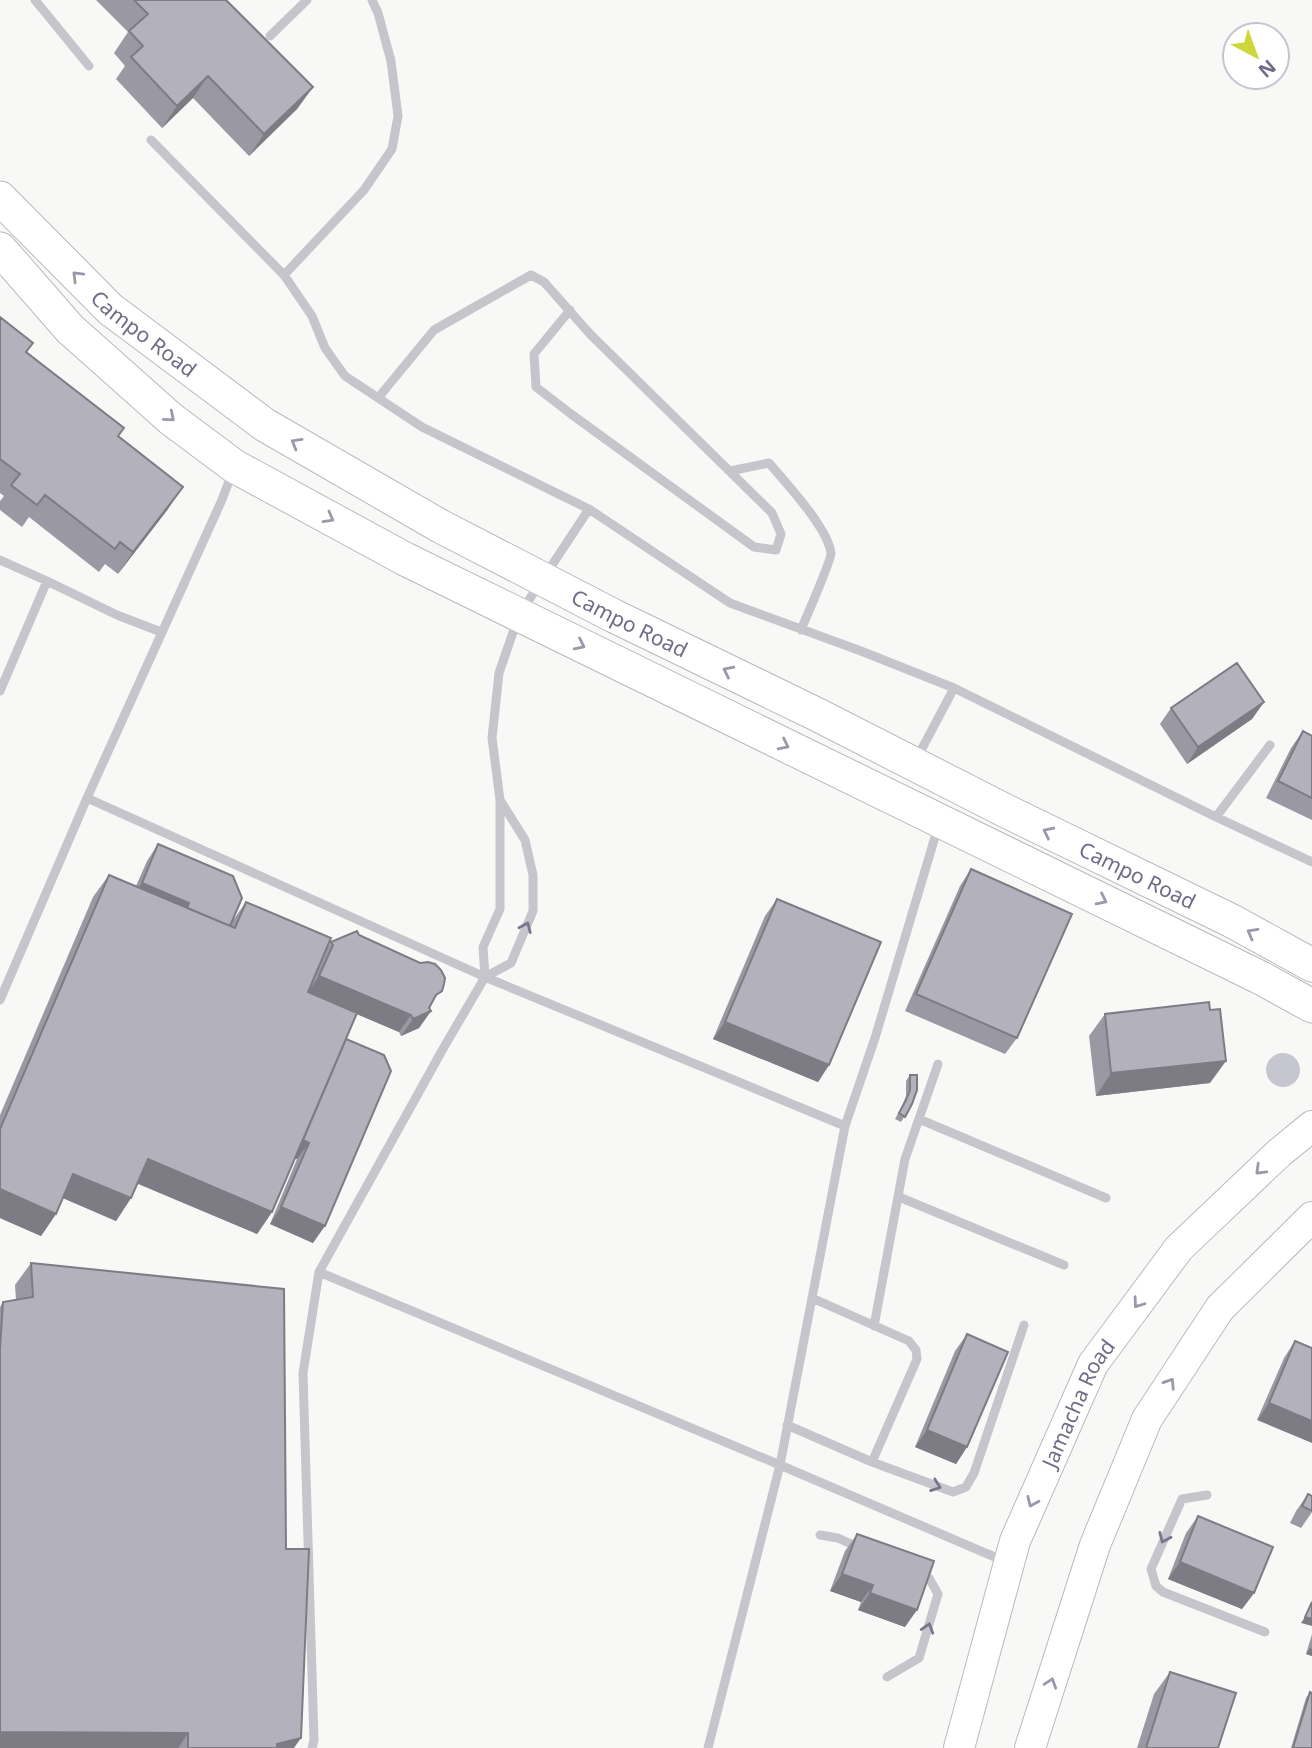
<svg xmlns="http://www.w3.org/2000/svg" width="1312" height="1748" font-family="'Noto Sans',sans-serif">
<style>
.water{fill:#c6c6d1}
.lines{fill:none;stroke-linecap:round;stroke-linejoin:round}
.primary-casing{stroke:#bbb9c0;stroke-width:32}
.highway-casing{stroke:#bab8be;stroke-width:35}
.lane{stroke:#c7c5cc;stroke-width:9}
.primary{stroke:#fff;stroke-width:30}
.highway{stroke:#fff;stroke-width:33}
.wall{fill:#9a98a2}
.shaded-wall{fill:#7d7c84}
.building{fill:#b3b1bc;stroke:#7d7c84;stroke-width:2}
.oneway{stroke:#9c97aa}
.oneway2{stroke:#7a748d}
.labels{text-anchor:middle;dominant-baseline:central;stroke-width:7;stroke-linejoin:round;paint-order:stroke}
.street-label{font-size:21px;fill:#726b86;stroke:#fff}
</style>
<rect width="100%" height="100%" fill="#f8f9f7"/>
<path class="water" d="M1266 1070a17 17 0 1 1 34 0a17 17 0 1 1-34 0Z"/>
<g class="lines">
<g class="primary-casing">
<g id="primary">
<path id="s1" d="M 959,1748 L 1015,1541 L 1093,1364 L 1179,1248 L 1279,1153 L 1312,1126"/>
<path d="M 1030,1748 L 1095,1545 L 1147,1419 L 1220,1308 L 1312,1217"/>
</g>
</g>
<g class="highway-casing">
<g id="highway">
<path id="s2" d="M 0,198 L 110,309 L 265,425 L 440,526 L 614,616 L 816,714 L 1006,811 L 1232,921 L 1312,965"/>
<path d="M 0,249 L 70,329 L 171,419 L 234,466 L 405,559 L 1261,978 L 1312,1006"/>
</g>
</g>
<path class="lane" d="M 35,0 L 89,66
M 270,36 L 307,0
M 151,140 L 284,275 L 364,190 L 392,149 L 398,116 L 391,61 L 378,13 L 372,0
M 284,275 L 312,316 L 325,348 L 345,376 L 422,427 L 589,509 L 519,615 L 499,673 L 492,738 L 500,800 L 500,909 L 483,947 L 485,977
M 378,398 L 434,330 L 531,275 L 544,282 L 590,334 L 772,513 L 781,534 L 776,550 L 754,547 L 571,414 L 536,387 L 534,354 L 570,310
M 730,471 L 769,463 C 786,483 828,528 831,553 C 831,562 806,617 801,630
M 589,509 L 730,603 L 861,651 L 954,688 L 917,758
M 0,560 L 47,581
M 954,688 L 1216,817 L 1270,745
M 0,691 L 47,581 L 117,615 L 161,632
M 87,798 L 485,977 L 845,1126
M 1216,817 L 1312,862
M 0,1000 L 87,798 L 221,502 L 233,471
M 919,1119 L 1106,1198
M 899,1197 L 1064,1265
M 319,1272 L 780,1465 L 1004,1561
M 874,1326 L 905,1159 L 938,1064
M 787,1425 L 872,1462 L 917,1359 L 916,1350 L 909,1341 L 812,1298
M 872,1462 L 953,1492 L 966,1487 L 974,1473 L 1024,1325
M 1207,1495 L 1182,1499 L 1151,1569 L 1156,1586 L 1163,1592 L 1265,1632
M 820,1535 L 838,1538 L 860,1548
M 887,1677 L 919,1658 L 938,1594 L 929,1578 L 918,1573
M 312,1748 L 314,1740 L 303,1373 L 319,1272 L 444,1047 L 485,977 L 511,963 L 533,911 L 533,875 L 525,840 L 500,800
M 708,1748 L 780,1465 L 845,1126 L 875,1038 L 938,827"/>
<use href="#primary" class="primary"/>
<use href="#highway" class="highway"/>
</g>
<path class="wall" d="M 96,0 L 226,0 L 313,87 L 297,109 L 249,156 L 193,98 L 162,128 L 116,79 L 125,66 L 114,53 L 128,32 Z
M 0,317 L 33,343 L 27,352 L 118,436 L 168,509 L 118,574 L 105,564 L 99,572 L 29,517 L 22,527 L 0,510 L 0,501 L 4,496 L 0,493 Z
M 1264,702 L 1252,719 L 1187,764 L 1160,724 L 1171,708 Z
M 1303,731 L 1312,736 L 1312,820 L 1266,798 L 1291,748 Z
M 158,844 L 231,923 L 246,902 L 327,948 L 331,942 L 359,935 L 430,1007 L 431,1011 L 419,1028 L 401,1036 L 399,1032 L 357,1014 L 346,1039 L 313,1243 L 270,1224 L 297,1159 L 295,1159 L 272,1212 L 257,1234 L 138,1184 L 131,1198 L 116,1221 L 63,1198 L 56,1214 L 41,1236 L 0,1218 L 0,1115 L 93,897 L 109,875 L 136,886 L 147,861 Z
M 971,869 L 1017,1038 L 1005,1054 L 905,1011 L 960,886 Z
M 777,899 L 829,1065 L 818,1082 L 713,1039 L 765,916 Z
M 1105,1014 L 1210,1083 L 1096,1096 L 1089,1036 Z
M 910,1075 L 912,1104 L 901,1122 L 895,1119 L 902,1106 L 906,1096 L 906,1081 Z
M 31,1263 L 286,1549 L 294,1748 L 0,1748 L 0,1307 L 3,1302 L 16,1300 L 15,1285 Z
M 967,1334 L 967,1447 L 956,1464 L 915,1447 L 955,1351 Z
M 1295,1341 L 1312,1348 L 1257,1420 L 1284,1358 Z
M 1308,1494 L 1312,1496 L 1312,1512 L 1301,1528 L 1290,1523 L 1296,1511 Z
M 1198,1516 L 1254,1593 L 1242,1609 L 1168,1579 L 1186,1533 Z
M 857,1534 L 905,1627 L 858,1610 L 861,1602 L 830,1591 L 845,1551 Z
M 1312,1634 L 1312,1656 L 1306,1654 Z
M 1170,1672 L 1218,1748 L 1137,1748 L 1154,1694 Z
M 1310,1692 L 1312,1748 L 1291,1748 L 1306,1698 Z"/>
<path class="shaded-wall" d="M 208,76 L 193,98 L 162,128 L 177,106 Z
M 313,87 L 297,109 L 249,156 L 264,134 Z
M 183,487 L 168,509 L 118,574 L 133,552 Z
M 1264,702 L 1252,719 L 1187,764 L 1198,747 Z
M 142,883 L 189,903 L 177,920 L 130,900 Z
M 319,976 L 411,1015 L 399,1032 L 307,993 Z
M 431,1011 L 419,1028 L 401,1036 L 413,1019 Z
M 725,1022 L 829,1065 L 818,1082 L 713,1039 Z
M 1226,1061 L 1210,1083 L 1096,1096 L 1111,1073 Z
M 302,1139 L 309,1143 L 297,1159 L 290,1156 Z
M 148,1159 L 272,1212 L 257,1234 L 132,1181 Z
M 73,1174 L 131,1198 L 116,1221 L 58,1196 Z
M 0,1189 L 56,1214 L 41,1236 L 0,1218 Z
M 281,1207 L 325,1226 L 313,1243 L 270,1224 Z
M 1269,1403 L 1312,1421 L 1312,1443 L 1257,1420 Z
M 927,1430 L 967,1447 L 956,1464 L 915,1447 Z
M 1180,1562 L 1254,1593 L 1242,1609 L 1168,1579 Z
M 842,1574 L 873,1585 L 861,1602 L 830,1591 Z
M 870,1593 L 917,1610 L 905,1627 L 858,1610 Z
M 1305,1617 L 1312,1619 L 1312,1626 L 1301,1623 Z
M 1310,1648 L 1312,1649 L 1312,1656 L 1306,1654 Z
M 0,1732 L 188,1733 L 178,1748 L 0,1748 Z
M 301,1738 L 294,1748 L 274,1748 L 277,1744 Z"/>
<path class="building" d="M 134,0 L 226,0 L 313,87 L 264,134 L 208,76 L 177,106 L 131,57 L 143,46 L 129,31 L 148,14 Z
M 0,317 L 33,343 L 26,352 L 124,428 L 118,436 L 183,487 L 133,552 L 120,542 L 115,549 L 45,495 L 37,505 L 11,485 L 20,474 L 0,459 Z
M 1237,663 L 1264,702 L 1198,747 L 1171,708 Z
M 1303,731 L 1312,736 L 1312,798 L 1278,781 Z
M 158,844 L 233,876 L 242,898 L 230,926 L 187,908 L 189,903 L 142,883 Z
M 971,869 L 1072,914 L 1017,1038 L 916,994 Z
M 109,875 L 235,928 L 246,902 L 331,938 L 308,992 L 357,1013 L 272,1212 L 148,1159 L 131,1198 L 73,1174 L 56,1214 L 0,1189 L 0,1129 Z
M 777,899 L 881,942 L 829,1065 L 725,1022 Z
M 357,931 L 359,935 L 420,963 L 428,962 L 435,964 L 441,970 L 445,978 L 444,984 L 442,991 L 436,995 L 429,1008 L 431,1011 L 413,1019 L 411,1015 L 319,976 L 333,945 L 331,942 Z
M 1209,1002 L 1210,1010 L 1220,1009 L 1226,1061 L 1111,1073 L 1105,1014 Z
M 346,1039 L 384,1055 L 391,1071 L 325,1226 L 281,1207 L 309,1143 L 303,1140 Z
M 910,1075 L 917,1075 L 917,1090 L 912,1104 L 905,1117 L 899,1113 L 906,1100 L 910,1090 Z
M 31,1263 L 284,1289 L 286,1549 L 309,1549 L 301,1738 L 277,1744 L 277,1748 L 188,1748 L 188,1733 L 0,1732 L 0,1349 L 3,1302 L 33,1297 Z
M 967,1334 L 1008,1352 L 967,1447 L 927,1430 Z
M 1295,1341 L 1312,1348 L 1312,1421 L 1269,1403 Z
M 1308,1494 L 1312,1496 L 1312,1511 L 1302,1506 Z
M 1198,1516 L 1273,1547 L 1254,1593 L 1180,1562 Z
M 857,1534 L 934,1561 L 917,1610 L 870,1593 L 873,1585 L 842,1574 Z
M 1312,1602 L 1312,1619 L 1305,1617 Z
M 1170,1672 L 1236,1693 L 1218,1748 L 1146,1748 Z
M 1310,1692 L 1312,1693 L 1312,1748 L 1293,1748 Z"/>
<defs><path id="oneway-chevron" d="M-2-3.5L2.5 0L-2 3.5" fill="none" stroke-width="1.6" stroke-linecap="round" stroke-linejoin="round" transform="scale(1.75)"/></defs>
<g class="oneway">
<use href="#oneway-chevron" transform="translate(77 276) rotate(-135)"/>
<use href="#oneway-chevron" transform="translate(170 417) rotate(40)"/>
<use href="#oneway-chevron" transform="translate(296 443) rotate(-150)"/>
<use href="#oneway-chevron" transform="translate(329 518) rotate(29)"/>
<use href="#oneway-chevron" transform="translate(580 645) rotate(26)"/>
<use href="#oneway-chevron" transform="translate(728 671) rotate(-154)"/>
<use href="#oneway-chevron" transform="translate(784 745) rotate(26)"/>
<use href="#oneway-chevron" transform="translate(1048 832) rotate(-154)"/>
<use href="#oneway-chevron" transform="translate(1102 900) rotate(26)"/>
<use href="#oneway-chevron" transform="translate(1252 933) rotate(-151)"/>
<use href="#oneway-chevron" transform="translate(1260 1170) rotate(136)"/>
<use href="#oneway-chevron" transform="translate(1138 1303) rotate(126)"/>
<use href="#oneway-chevron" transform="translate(1170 1383) rotate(-57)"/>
<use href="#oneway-chevron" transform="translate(1032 1502) rotate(114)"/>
<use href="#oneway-chevron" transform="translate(1051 1683) rotate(-72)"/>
</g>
<g class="oneway2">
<use href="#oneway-chevron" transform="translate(526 927) rotate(-67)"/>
<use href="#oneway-chevron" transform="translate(936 1486) rotate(20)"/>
<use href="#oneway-chevron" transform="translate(1164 1538) rotate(114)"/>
<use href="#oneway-chevron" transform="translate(928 1628) rotate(-73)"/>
</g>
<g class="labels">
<g class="street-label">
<text stroke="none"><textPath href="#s2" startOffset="198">Campo Road</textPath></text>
<text stroke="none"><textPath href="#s2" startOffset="765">Campo Road</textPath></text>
<text stroke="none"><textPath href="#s2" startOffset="1332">Campo Road</textPath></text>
<text stroke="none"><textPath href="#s1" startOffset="366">Jamacha Road</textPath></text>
</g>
</g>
<g transform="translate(1256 56) rotate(139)"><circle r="33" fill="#ffffff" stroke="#c7c4cf" stroke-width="2"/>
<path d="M0-5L12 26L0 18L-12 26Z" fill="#cdd73a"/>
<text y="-10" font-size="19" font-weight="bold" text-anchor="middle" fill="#726b86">N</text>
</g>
</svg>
